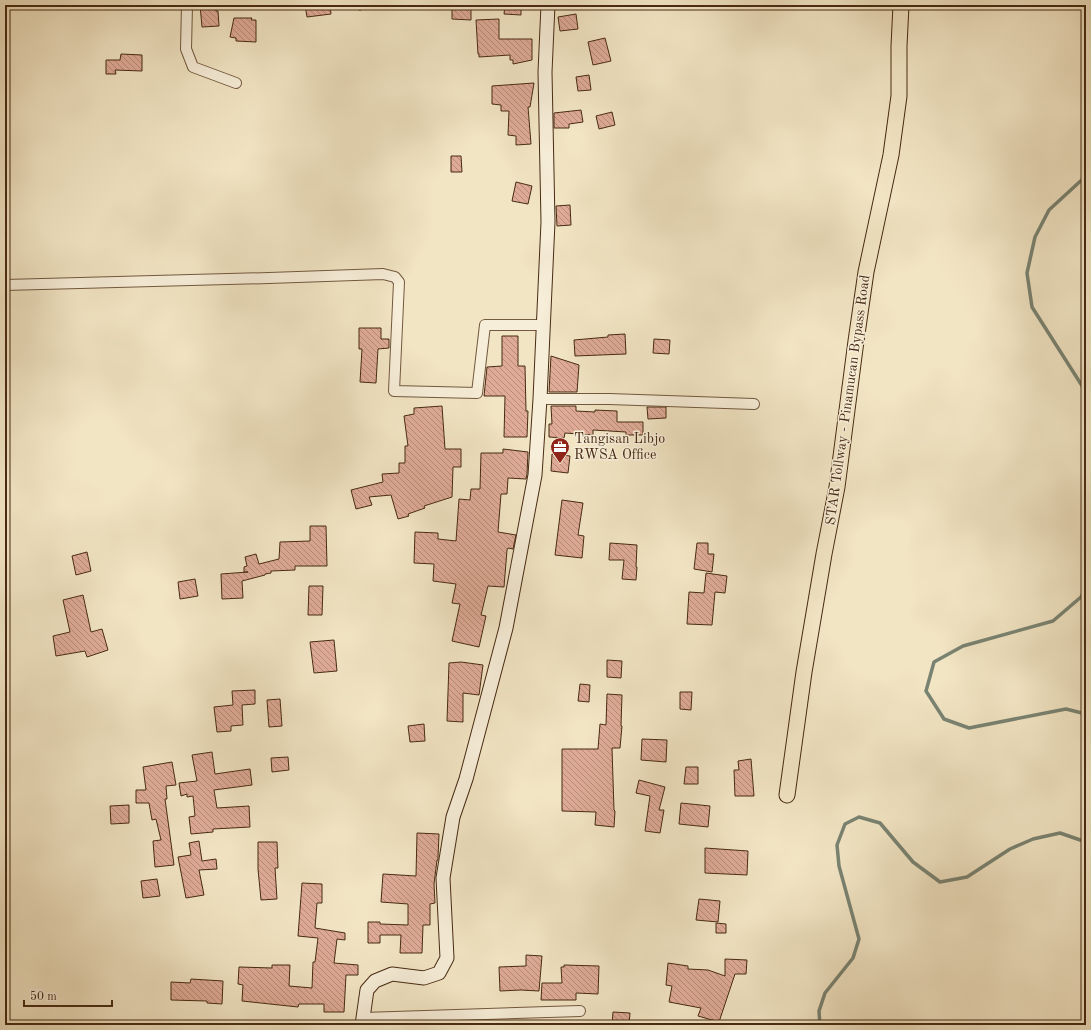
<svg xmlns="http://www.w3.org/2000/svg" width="1091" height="1030" font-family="'Old Standard TT',serif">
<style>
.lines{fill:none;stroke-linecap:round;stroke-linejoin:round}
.stream{stroke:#798372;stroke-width:3.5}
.building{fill:url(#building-back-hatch);stroke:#472a13}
.lane-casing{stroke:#72593f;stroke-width:7}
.street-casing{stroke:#72593f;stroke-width:12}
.secondary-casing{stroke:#472a13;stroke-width:15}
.primary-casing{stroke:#472a13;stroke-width:17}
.lane{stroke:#f7eed9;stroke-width:5}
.street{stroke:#f7eed9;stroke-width:10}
.secondary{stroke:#f7eed9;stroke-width:13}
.primary{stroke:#f2e5c4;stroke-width:15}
.labels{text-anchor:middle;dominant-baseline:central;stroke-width:3;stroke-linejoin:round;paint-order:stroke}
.street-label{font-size:14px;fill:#472a13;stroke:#f7eed9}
.poi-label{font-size:14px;fill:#472a13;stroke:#f7eed9;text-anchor:start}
</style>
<defs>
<pattern id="building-back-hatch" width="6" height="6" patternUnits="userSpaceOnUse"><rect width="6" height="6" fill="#dfab97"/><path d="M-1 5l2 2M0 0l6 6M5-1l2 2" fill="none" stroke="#b78b7a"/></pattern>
</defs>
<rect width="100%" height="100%" fill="#f2e5c4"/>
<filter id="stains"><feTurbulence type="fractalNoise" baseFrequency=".005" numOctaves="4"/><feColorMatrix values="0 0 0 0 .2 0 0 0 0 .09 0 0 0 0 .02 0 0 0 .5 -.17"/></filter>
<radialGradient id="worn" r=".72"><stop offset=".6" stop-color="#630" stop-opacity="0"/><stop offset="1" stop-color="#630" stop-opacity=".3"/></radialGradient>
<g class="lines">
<path class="stream" d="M 1086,176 L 1049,210 L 1035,237 L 1027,273 L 1032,307 L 1086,392
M 1086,587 L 1081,597 L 1053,621 L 963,646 L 934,662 L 926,691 L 944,719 L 969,728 L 1066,709 L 1086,714
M 820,1025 L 819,1011 L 825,993 L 853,958 L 859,939 L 839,866 L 837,845 L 845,824 L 859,817 L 880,823 L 913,862 L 940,882 L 967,877 L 1010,849 L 1033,839 L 1060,833 L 1086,842"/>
</g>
<path class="building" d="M 200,5 L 216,5 L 216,11 L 218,11 L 219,26 L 202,27 Z
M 305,5 L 330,5 L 331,14 L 307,17 Z
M 452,5 L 471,5 L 471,20 L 452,19 Z
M 505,5 L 521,5 L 521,15 L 504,14 Z
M 576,14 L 578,29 L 560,31 L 558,17 Z
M 234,18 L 252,18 L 251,20 L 256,20 L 256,42 L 236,41 L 236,38 L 230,37 Z
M 499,19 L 499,39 L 532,39 L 532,60 L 513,64 L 513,60 L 510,60 L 510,55 L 479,57 L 479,54 L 478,54 L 476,20 Z
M 605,38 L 611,61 L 593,65 L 588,42 Z
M 121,54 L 142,55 L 142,71 L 115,70 L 116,74 L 106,74 L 106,60 L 120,60 Z
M 589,75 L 591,90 L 578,91 L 576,77 Z
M 534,83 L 530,107 L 528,107 L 531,144 L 516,145 L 516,136 L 508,135 L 509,111 L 501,111 L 501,105 L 492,104 L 492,86 Z
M 581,110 L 583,122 L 569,124 L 569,128 L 554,128 L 554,113 Z
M 612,112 L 615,125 L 599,129 L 596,116 Z
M 451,156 L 461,156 L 462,172 L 451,172 Z
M 516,182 L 532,186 L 528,204 L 512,201 Z
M 570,205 L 571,225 L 557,226 L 556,206 Z
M 359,328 L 381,328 L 381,339 L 389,339 L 389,348 L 378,349 L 376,383 L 360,382 L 362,349 L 359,349 Z
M 625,334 L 626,354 L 575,356 L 574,340 L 608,337 L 608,335 Z
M 502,336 L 518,336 L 518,366 L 525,366 L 526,411 L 528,411 L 527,437 L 504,437 L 505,396 L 484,396 L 487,367 L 502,366 Z
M 654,339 L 670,340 L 669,354 L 653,353 Z
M 551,356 L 579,365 L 577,392 L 549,392 Z
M 442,406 L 445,449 L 461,449 L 461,467 L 453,467 L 452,497 L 424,506 L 425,508 L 408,514 L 409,516 L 398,519 L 391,495 L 369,497 L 372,505 L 356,509 L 351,490 L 383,482 L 382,474 L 399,473 L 399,463 L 405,463 L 405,446 L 408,446 L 404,416 L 414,414 L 414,408 Z
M 551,406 L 576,406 L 576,411 L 595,412 L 595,410 L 617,411 L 617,422 L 643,422 L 643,435 L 626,435 L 626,432 L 593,430 L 593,435 L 565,433 L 564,438 L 549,437 L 549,424 L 552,424 Z
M 647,407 L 666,407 L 666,418 L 648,419 Z
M 503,449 L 528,452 L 527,474 L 526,479 L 508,478 L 507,494 L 501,494 L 498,532 L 516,535 L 513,549 L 508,548 L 507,550 L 504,587 L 488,586 L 481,615 L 486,616 L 479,647 L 452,641 L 460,604 L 452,603 L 456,584 L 433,581 L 434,564 L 414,563 L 415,532 L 438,533 L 438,539 L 456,541 L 459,499 L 470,500 L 471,489 L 480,489 L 481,453 L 503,453 Z
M 552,454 L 570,456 L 568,473 L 551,471 Z
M 562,500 L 583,503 L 578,535 L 584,536 L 582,558 L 555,555 Z
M 310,526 L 326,526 L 327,566 L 295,566 L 295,570 L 271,571 L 271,573 L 265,574 L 265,575 L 242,581 L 243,598 L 222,599 L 221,574 L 248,572 L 244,572 L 244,567 L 247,566 L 245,557 L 256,554 L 259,564 L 279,559 L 280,542 L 310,541 Z
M 610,543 L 637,545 L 636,567 L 637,567 L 636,580 L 622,579 L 624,560 L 609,560 Z
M 697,543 L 708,543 L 708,554 L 714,554 L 712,572 L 694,569 Z
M 87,552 L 91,571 L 76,575 L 72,556 Z
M 706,573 L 727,576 L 725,593 L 715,592 L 712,625 L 687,624 L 689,592 L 704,593 Z
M 195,579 L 198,596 L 180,599 L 178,582 Z
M 309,586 L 323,586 L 322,615 L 308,615 Z
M 83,595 L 91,632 L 102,629 L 108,650 L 87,657 L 85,651 L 56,656 L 53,636 L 70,632 L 63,600 Z
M 334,640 L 337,671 L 314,673 L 310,642 Z
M 607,660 L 622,661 L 621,678 L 607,677 Z
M 461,662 L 483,665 L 479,695 L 463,693 L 463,722 L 447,721 L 449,663 Z
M 580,684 L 590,685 L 589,702 L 578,701 Z
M 255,690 L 255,704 L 242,705 L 243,725 L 231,726 L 231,731 L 217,732 L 214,707 L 233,705 L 232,691 Z
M 680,692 L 692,692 L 691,710 L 680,709 Z
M 607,694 L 622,695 L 621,726 L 622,726 L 620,748 L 612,748 L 614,810 L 615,811 L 614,827 L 595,825 L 596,812 L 562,811 L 562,749 L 598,749 L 600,724 L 606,725 Z
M 280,699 L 282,726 L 269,727 L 267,700 Z
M 424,724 L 425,741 L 410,742 L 408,726 Z
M 642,739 L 667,740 L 666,762 L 641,760 Z
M 212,752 L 215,774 L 250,769 L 252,785 L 214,790 L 217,808 L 249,806 L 250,827 L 213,829 L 213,832 L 191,834 L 189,817 L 195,816 L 193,796 L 187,797 L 187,794 L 181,796 L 179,783 L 197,781 L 192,755 Z
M 288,757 L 289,770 L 272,772 L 271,758 Z
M 751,759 L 754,796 L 735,796 L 734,770 L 739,770 L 738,761 Z
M 172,762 L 176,785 L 166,786 L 167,799 L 165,799 L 174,865 L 155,867 L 153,841 L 161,840 L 156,819 L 152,820 L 149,803 L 136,803 L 136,790 L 146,790 L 143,767 Z
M 686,767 L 698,767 L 698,784 L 684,784 Z
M 639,780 L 665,787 L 659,810 L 664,810 L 660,833 L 645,831 L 650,796 L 636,793 Z
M 681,803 L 710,806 L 708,827 L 679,824 Z
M 129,805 L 129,823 L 111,824 L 110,806 Z
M 417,833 L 439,834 L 438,857 L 438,860 L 437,860 L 434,884 L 435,903 L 430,904 L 430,925 L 423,925 L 422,953 L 400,953 L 401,935 L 380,935 L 380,943 L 368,943 L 368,922 L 380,922 L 380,924 L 408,925 L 408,904 L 381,902 L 383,874 L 416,876 Z
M 199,841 L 202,861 L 216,859 L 217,869 L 199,870 L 204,895 L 186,898 L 178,857 L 191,855 L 189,843 Z
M 258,842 L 277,842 L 278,868 L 275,868 L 277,899 L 261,900 L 258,869 Z
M 705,848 L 748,851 L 747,875 L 705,873 Z
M 157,879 L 160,896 L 143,898 L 141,881 Z
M 302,883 L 322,884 L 322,903 L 317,903 L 315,928 L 345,933 L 345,940 L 337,939 L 334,963 L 358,965 L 358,975 L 346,975 L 344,1012 L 324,1012 L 324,1004 L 299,1004 L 298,1007 L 242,1001 L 243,985 L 238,984 L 239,967 L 272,968 L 272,965 L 290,965 L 289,986 L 312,988 L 313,962 L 315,962 L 318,938 L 298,936 Z
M 699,899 L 720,901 L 718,922 L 696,920 Z
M 716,923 L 726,924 L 726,933 L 716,933 Z
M 526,955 L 542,956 L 539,991 L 521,990 L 500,991 L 499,967 L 526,966 Z
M 725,959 L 747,960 L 746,974 L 735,974 L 719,1022 L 698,1016 L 701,1008 L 669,1002 L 672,986 L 666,985 L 668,963 L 688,966 L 688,969 L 708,970 L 725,976 Z
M 564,965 L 599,966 L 598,994 L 576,993 L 576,1000 L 541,1000 L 542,983 L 562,983 L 561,967 L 564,967 Z
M 191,979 L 223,981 L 222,1004 L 207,1003 L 207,1001 L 171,1000 L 171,982 L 190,983 Z
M 613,1012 L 630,1013 L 629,1025 L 612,1025 Z
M 454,1022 L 454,1025 L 422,1025 L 422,1023 Z"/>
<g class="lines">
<g class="lane-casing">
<path id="lane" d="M 360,7 L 361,5"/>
</g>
<g class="street-casing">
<path id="street" d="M 187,5 L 186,49 L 193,67 L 236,83
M 5,285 L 269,278 L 383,274 L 395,277 L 399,282 L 394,391 L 477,393 L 485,325 L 543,325
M 540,399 L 609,399 L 754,404
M 363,1018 L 580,1011"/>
</g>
<g class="secondary-casing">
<path id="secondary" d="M 362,1025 L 367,990 L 375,981 L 392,974 L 424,978 L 439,973 L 447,958 L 443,878 L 453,817 L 466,779 L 506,628 L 535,475 L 540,399 L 548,222 L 545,72 L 548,5"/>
</g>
<g class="primary-casing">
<path id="primary" d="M 787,795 L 804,672 L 824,554 L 837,487 L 856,341 L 866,272 L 891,155 L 899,96 L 899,46 L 901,5"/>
</g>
<use href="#lane" class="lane"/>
<use href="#street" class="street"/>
<use href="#secondary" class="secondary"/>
<use href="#primary" class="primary"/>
</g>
<defs>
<g id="office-pin" transform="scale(1)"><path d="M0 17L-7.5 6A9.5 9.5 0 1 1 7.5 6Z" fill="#8f2418" stroke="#f7eed9"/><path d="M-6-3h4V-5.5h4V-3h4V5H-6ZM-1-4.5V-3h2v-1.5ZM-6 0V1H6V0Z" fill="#fff"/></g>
</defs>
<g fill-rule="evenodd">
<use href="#office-pin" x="560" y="447"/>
</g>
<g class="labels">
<g class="street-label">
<text transform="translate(848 400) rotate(-82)">STAR Tollway - Pinamucan Bypass Road</text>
</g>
<g class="poi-label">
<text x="574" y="439">Tangisan Libjo<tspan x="574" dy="16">RWSA Office</tspan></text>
</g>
</g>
<rect width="1091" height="1030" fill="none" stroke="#f2e5c4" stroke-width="20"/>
<rect x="6" y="6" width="1079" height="1018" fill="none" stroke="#472a13" stroke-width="2"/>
<rect x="10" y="10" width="1071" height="1010" fill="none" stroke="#472a13"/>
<path d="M24 1000v6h88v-6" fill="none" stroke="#472a13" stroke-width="2"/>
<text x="30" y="1000" font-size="12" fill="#472a13" stroke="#f7eed9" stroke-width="3" paint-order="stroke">50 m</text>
<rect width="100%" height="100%" filter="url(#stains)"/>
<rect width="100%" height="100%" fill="url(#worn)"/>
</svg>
